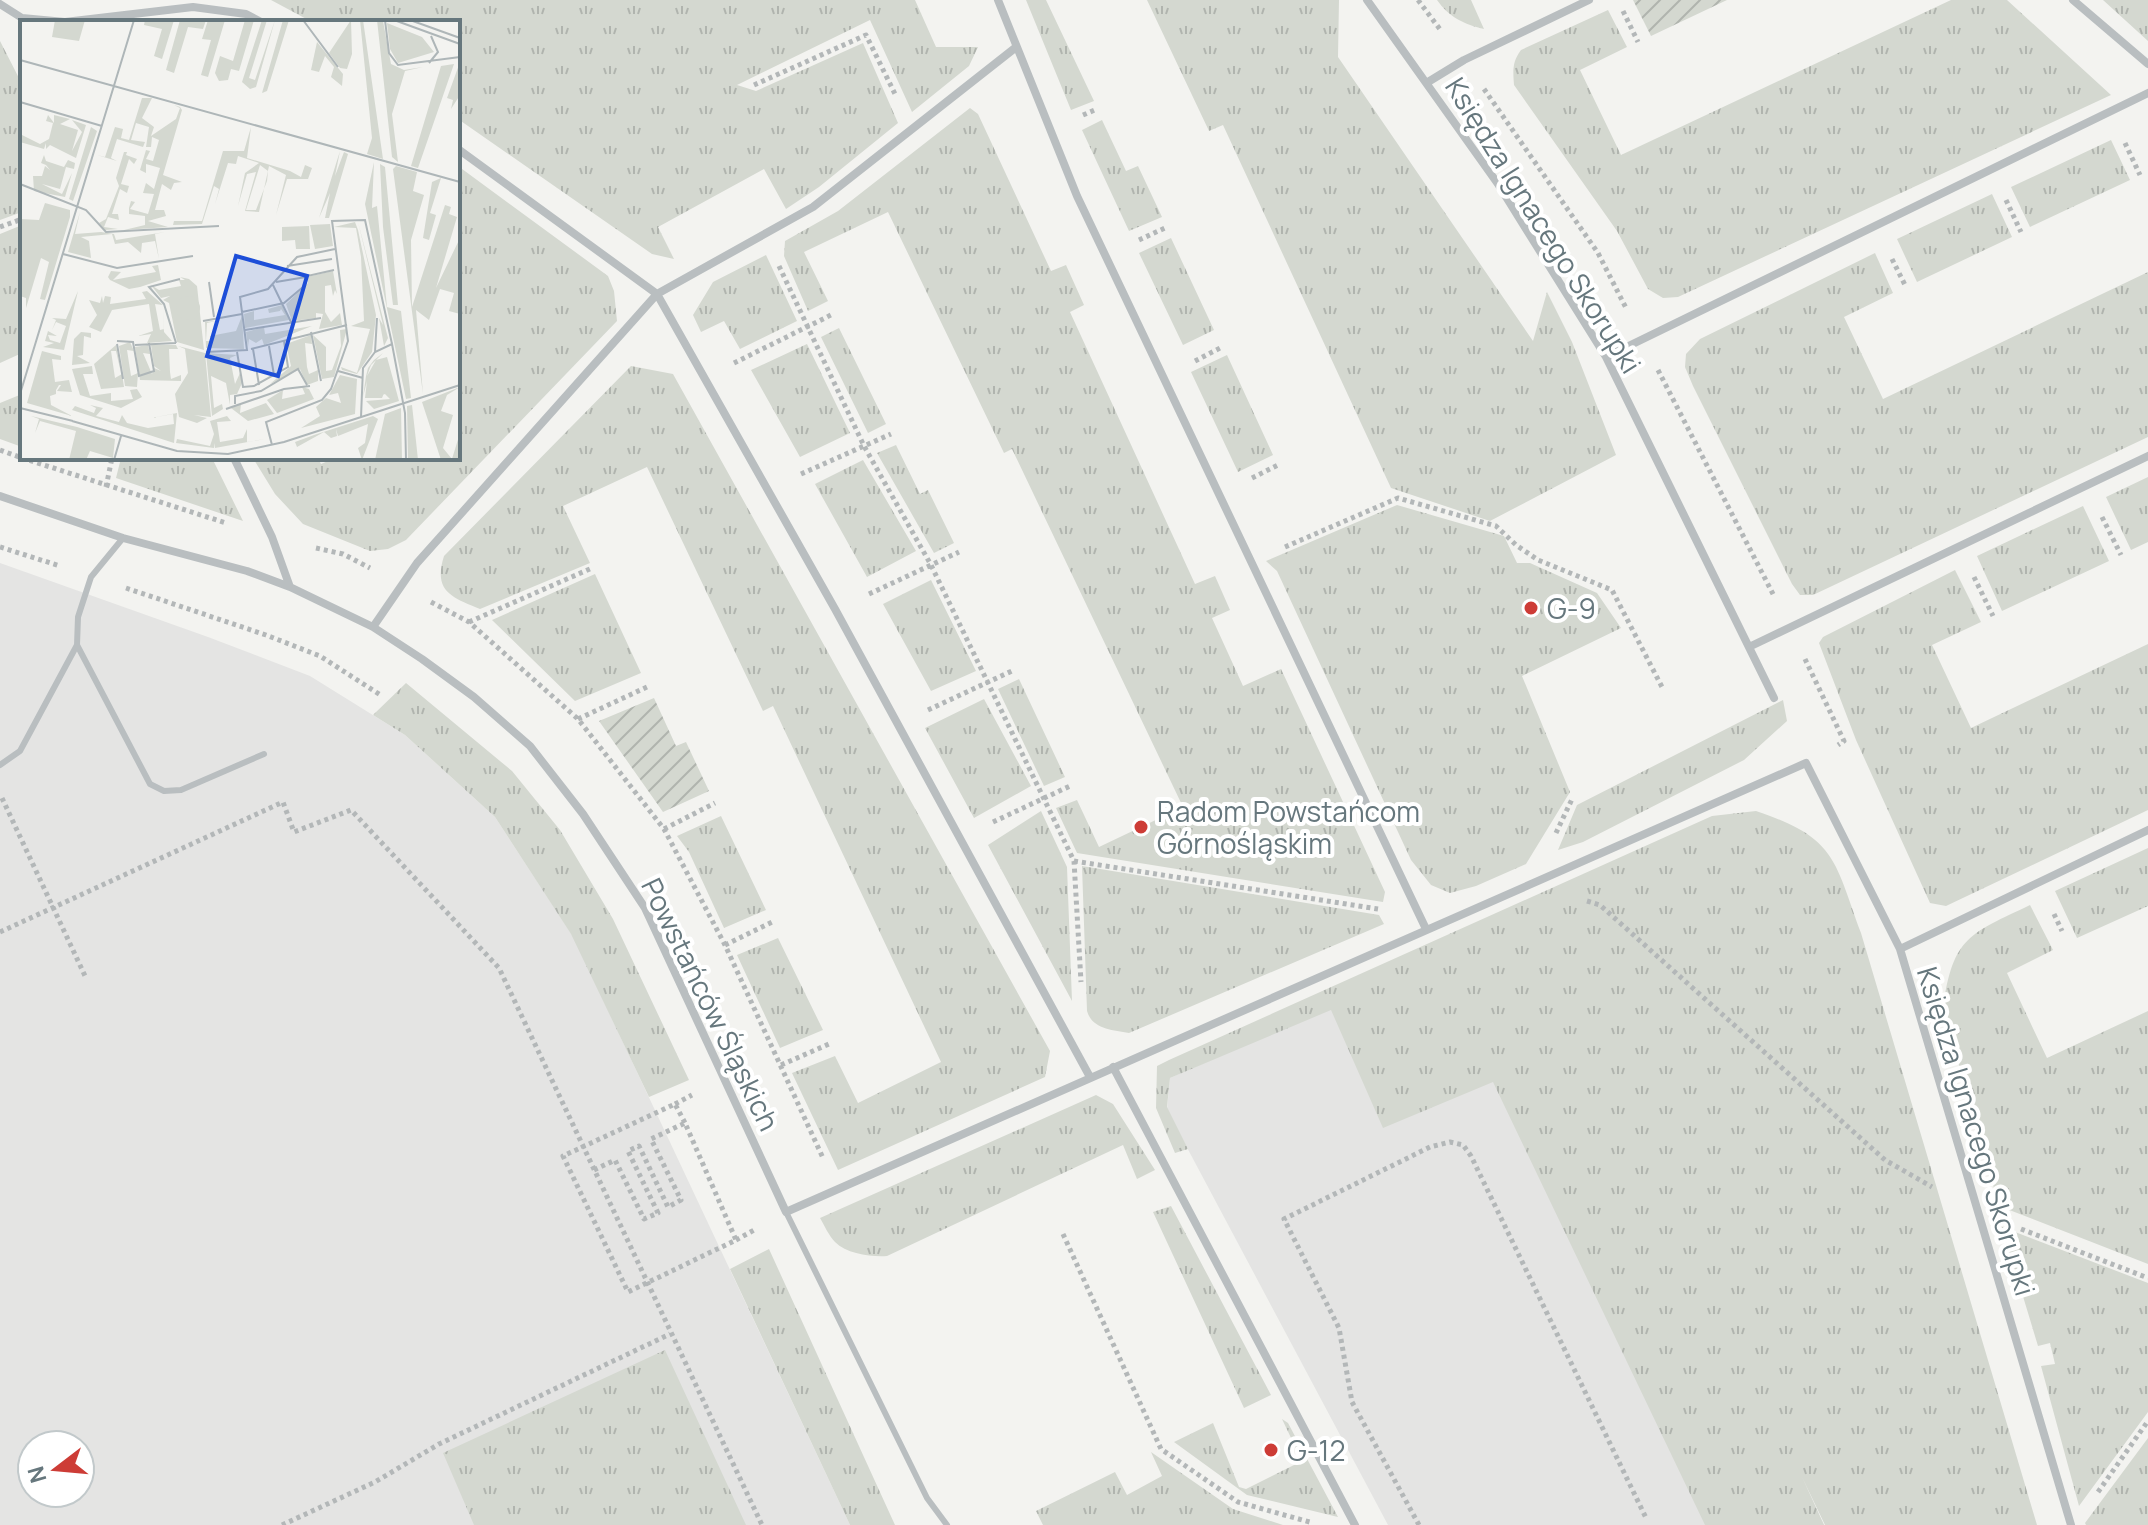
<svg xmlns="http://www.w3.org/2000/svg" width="2148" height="1525" font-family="Manrope,sans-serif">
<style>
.built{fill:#e4e4e3;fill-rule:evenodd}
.grass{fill:url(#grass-tufts)}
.garden{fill:url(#garden-furrows)}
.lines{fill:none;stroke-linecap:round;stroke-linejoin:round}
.path{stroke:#b3b7b8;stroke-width:5;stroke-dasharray:4 4;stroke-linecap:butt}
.service{stroke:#b9bec0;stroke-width:6}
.minor{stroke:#b9bec0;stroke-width:8}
.poi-dot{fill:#cd3c36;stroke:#fff;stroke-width:3}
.labels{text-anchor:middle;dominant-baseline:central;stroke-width:8;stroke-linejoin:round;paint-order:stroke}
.street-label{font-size:28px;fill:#66777d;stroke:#fff}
.poi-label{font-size:28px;fill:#66777d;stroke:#fff;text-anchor:start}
.inset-road{fill:none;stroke:#aeb6b8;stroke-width:2}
.view{fill:#1d4ed8;fill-opacity:0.15;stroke:#1d4ed8;stroke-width:4}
.inset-edge{fill:none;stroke:#66777d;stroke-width:4}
</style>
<defs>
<pattern id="grass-tufts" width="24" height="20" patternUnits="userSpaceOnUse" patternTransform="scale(2)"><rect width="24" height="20" fill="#d4d8d0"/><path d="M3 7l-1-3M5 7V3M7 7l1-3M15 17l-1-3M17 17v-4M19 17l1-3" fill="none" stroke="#b0b4ae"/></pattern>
<pattern id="garden-furrows" width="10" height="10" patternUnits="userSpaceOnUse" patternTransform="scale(2)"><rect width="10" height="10" fill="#d4d8d0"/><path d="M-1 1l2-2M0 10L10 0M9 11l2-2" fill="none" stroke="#b0b4ae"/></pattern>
</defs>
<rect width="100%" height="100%" fill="#f3f3f0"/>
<path class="built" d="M 0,563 L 208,637 L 310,676 L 405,735 L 495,817 L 574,938 L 850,1525 L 0,1525 ZM 32,1445 L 80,1445 L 80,1493 L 32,1493 Z
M 1542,922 L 1824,1525 L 1388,1525 L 1167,1110 L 1170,1078 L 1330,1007 Z"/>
<path class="grass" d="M 271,0 L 915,0 L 936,47 L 978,47 L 969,66 L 912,112 L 870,20 L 737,85 L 756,91 L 863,43 L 898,123 L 819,187 L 786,209 L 764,169 L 658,227 L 674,259 L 652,254 L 458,119 L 458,22 L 312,22 Z
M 1026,0 L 1046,0 L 1094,101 L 1071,110 Z
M 1147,0 L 1339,0 L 1338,57 L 1533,341 L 1547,292 L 1572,342 L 1616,455 L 1490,521 L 1391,488 L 1223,125 L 1209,131 Z
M 1437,0 L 1471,0 L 1484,29 C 1463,24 1449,17 1437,0 Z
M 1951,0 L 2007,0 L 2111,95 L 1678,297 L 1663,298 L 1648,289 L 1617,231 L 1514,85 C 1513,71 1512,62 1521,50 L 1608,10 L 1627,47 L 1580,70 L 1621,155 Z
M 2103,0 L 2148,0 L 2148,41 Z
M 0,41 L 22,84 L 22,212 L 0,220 Z
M 970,108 L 978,114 L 1051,271 L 1066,265 L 1084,305 L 1070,312 L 1195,584 L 1215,576 L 1230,610 L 1212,618 L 1243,686 L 1281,669 L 1385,892 L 1383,902 L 1077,853 L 1056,808 L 1077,800 L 1099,847 L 1183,807 L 1012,449 L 1004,453 L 888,212 L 804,252 L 828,301 L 808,311 L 784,256 L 785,241 L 838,211 Z
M 1102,120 L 1126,171 L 1138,166 L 1162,217 L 1129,231 L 1082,130 Z
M 2111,140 L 2130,180 L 2030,227 L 2011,187 Z
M 458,166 L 608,276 L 614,291 L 617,321 L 406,540 L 388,549 L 370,551 L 303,524 L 275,494 L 253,458 L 318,458 L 321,464 L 335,458 L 458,458 Z
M 1992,194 L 2012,237 L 1917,282 L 1897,239 Z
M 22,225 L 22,353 L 0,363 L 0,234 Z
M 1171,238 L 1214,330 L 1183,345 L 1139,253 Z
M 1875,253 L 1893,293 L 1844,317 L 1883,399 L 2148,272 L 2148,437 L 1813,595 L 1800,595 L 1792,584 L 1693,386 L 1685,367 L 1686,354 L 1700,339 Z
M 766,255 L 797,321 L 740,349 L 724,321 L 701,332 L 693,315 L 713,282 Z
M 839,328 L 886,424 L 868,433 L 821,337 Z
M 807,344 L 850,433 L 800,457 L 751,370 Z
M 1227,355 L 1273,455 L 1238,472 L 1191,372 Z
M 631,366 L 673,374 L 1050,1051 L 1045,1077 L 838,1170 L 792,1073 L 835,1056 L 858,1103 L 941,1062 L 773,706 L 763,711 L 647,467 L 563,506 L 590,563 L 480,609 C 451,597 433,591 444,556 Z
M 22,394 L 22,447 L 0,439 L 0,403 Z
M 896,445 L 920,494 L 928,490 L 954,543 L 934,553 L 877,453 Z
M 121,458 L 212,458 L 243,521 L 116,478 Z
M 863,460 L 916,551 L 867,577 L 815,484 Z
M 2148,477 L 2148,542 L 2131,550 L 2106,497 Z
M 1397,505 L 1504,536 L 1517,563 L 1530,563 L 1597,593 L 1621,628 L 1522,676 L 1570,792 L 1526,864 L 1476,886 L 1450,893 L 1431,885 L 1411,860 L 1277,571 L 1266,561 Z
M 2083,506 L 2109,561 L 2002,611 L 1977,556 Z
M 1955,570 L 1981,622 L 1932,645 L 1971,728 L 2148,644 L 2148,810 L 1946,906 L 1930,903 L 1856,740 L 1819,643 L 1823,637 Z
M 595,574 L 641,673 L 575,701 L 492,620 Z
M 931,580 L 976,671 L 931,691 L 883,604 Z
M 1019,679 L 1065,777 L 1044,786 L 998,689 Z
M 406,683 L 512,771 L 560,830 L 613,919 L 689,1080 L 649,1097 L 571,934 L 495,817 L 405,735 L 373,715 Z
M 984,699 L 1031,786 L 974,818 L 925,728 Z
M 1783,700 L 1787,721 L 1744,760 L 1583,842 L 1558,850 L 1577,805 Z
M 1041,811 L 1067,867 L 1072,1001 L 988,845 Z
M 1756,811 C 1836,838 1834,859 1861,933 L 2037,1525 L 1825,1525 L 1802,1477 L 1824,1525 L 1705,1525 L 1493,1082 L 1383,1128 L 1331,1010 L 1170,1078 L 1167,1107 L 1188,1149 L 1175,1153 L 1156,1108 L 1157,1066 L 1169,1060 L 1712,816 Z
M 721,816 L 766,910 L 724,928 L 689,852 L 677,836 Z
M 2148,848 L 2148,906 L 2077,938 L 2055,891 Z
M 1082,866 L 1379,915 L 1384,924 L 1129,1033 C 1112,1030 1092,1029 1087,1011 Z
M 2030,905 L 2053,950 L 2007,973 L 2047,1058 L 2148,1011 L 2148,1264 L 1999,1206 L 1943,1008 C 1953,936 1970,934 2030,905 Z
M 778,938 L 823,1030 L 780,1048 L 737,955 Z
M 1096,1095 L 1113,1104 L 1155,1170 L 1137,1179 L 1123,1145 L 887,1256 C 871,1257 847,1254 835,1242 C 829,1236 824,1225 820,1218 Z
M 1171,1206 L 1271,1395 L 1244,1408 L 1153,1212 Z
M 2002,1227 L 2148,1283 L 2148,1412 L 2079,1506 L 2041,1366 L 2055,1364 L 2050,1343 L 2038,1346 Z
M 769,1249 L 895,1525 L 850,1525 L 730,1269 Z
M 665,1350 L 746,1525 L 474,1525 L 443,1453 Z
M 1282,1419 L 1288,1423 L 1338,1517 L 1247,1495 L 1174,1442 L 1213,1423 L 1239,1487 L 1246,1489 L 1302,1461 Z
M 2148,1438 L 2148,1525 L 2086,1525 L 2085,1523 Z
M 1151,1452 L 1233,1509 L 1283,1525 L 1043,1525 L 1036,1511 L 1115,1472 L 1127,1495 L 1162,1476 Z"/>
<path class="garden" d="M 1633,0 L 1727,0 L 1651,36 Z
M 654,698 L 676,746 L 686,742 L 709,791 L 663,812 L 599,721 Z"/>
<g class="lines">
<path class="path" d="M 1418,0 L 1442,32
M 1623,11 L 1638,42
M 754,85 L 866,35 L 896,96
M 1484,89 L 1598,253 L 1626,308
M 1083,115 L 1097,109
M 2125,143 L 2140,175
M 2006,200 L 2021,232
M 0,227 L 22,219
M 1139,240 L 1167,227
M 1892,259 L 1906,287
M 779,266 L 864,446 L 931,565 L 1074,861 L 1081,982
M 1195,361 L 1222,347
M 734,363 L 833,314
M 1658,370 L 1774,596
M 0,450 L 22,458
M 22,458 L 226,523
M 801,474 L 891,434
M 1252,478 L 1278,465
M 106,487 L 112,458
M 2102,517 L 2121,555
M 0,547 L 60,566
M 1285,547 L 1398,498 L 1496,526 L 1516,545 L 1538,560 L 1612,590 L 1663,689
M 316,548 L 343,554 L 370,568
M 1974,577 L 1993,616
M 126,588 L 266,635 L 320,656 L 382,696
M 869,594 L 959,552
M 431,602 L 469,622 L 578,719 L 664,829 L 725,945 L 823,1158
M 469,622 L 592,568
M 1805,659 L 1844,741 L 1838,745
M 928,710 L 1014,670
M 578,719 L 647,687
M 2,798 L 86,978
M 993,822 L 1070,786
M 664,829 L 715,803
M 1556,833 L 1573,797
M 1074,861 L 1378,909
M 1587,901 L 1600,905 L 1885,1160 L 1932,1187
M 2054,914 L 2062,931
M 0,932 L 283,802 L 294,832 L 351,810 L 499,968 L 762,1525
M 725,945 L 772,922
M 781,1065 L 829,1044
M 675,1104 L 692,1095
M 594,1170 L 615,1160 L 644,1219 L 658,1213 L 628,1151 L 639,1146 L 668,1207 L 681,1200 L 651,1139 L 685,1123 L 736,1240 L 628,1292 L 563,1156 L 675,1104 L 685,1123
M 2021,1229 L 2148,1278
M 1063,1234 L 1161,1449 L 1238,1502 L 1313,1523
M 736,1240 L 756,1229
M 2098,1492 L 2148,1421
M 282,1525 L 375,1482 L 439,1444 L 670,1334
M 1419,1525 L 1352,1402 L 1339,1328 L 1284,1219 L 1430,1147 L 1450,1142 L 1463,1145 L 1471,1156 L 1647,1520"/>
<path class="service" d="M 123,538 L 91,577 L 78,617 L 77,645 L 150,784 L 164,791 L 181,790 L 264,754
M 0,765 L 20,751 L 77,645
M 786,1212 L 927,1498 L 947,1525"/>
<path class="minor" d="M 998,0 L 1077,196 L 1426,929
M 1367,0 L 1498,184 L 1606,357 L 1774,698
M 2073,0 L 2148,64
M 0,4 L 22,18 L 65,22 L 193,7 L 246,14 L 261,22
M 1428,82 L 1464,60 L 1589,0
M 458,149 L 657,294 L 835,609 L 1090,1077
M 1606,357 L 2148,93
M 234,458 L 272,537 L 290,587
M 0,496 L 123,538 L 247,571 L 290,587 L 373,627 L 422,659 L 474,697 L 530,746 L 583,814 L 645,908 L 786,1212 L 1806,763 L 1900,949 L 2071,1525
M 373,627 L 417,563 L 657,294 L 813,207 L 1015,48
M 1749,647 L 2148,456
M 1900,949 L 2148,830
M 1113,1067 L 1355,1525"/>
</g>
<g class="poi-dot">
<circle cx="1531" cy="608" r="8"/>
<circle cx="1141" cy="827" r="8"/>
<circle cx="1271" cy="1450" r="8"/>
</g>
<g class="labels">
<g class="street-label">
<text transform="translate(1544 225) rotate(58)">Księdza Ignacego Skorupki</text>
<text transform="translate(711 1004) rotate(64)">Powstańców Śląskich</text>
<text transform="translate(1977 1131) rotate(73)">Księdza Ignacego Skorupki</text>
</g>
<g class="poi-label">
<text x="1547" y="608">G-9</text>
<text x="1157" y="811">Radom Powstańcom<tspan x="1157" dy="32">Górnośląskim</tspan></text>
<text x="1287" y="1450">G-12</text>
</g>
</g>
<g transform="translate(20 20)">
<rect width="440" height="440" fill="#f3f3f0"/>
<path d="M 35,0 L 65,0 L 59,21 L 32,17 ZM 125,0 L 154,0 L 142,39 L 134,36 L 142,9 L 124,5 ZM 160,0 L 186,0 L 183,9 L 168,7 L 154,53 L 146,50 ZM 188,0 L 205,0 L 188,57 L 181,55 L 191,20 L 182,19 ZM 225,0 L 234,0 L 219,51 L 211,49 L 208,60 L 199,61 L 195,53 L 200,36 L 213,41 ZM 242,0 L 247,0 L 229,58 L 235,60 L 255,0 L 236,67 L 230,69 L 222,62 ZM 263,0 L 269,0 L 247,71 L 242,73 ZM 331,0 L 332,34 L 327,49 L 320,48 L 309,33 ZM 340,0 L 343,0 L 363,139 L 347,134 L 352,118 ZM 357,0 L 363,1 L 371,44 L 384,50 L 403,47 L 385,51 L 372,94 L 378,142 L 372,137 ZM 367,3 L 402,17 L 414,32 L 378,43 L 370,29 ZM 297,22 L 323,54 L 322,66 L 311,57 L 314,47 L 305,36 L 299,52 L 291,50 ZM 434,44 L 398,148 L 391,146 L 421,46 ZM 122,78 L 132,78 L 122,98 L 134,107 L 131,116 L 156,99 L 160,88 L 154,85 L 160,87 L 162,90 L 143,155 L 162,162 L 154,163 L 151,170 L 142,164 L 135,190 L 144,190 L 146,196 L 128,201 L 148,207 L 104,210 L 125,205 L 125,196 L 109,194 L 109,188 L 111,181 L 115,182 L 110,189 L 128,194 L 134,174 L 123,173 L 126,163 L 134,169 L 140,148 L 126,144 L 126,153 L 120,150 L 126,130 L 130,131 L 126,139 L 133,141 L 139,120 L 132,117 L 131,127 L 126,127 L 129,107 L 116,103 L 111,120 L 125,122 L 123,127 L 97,119 L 91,138 L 97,141 L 77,135 L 85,137 L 95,107 L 103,109 L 101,118 L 109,120 ZM 28,95 L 34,103 L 34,95 L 50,99 L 40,104 L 58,110 L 52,131 L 62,112 L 52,100 L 66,105 L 56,138 L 30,125 L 26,129 L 26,123 L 24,129 L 0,122 L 0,114 L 20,124 L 29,119 L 33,103 L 26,101 ZM 71,107 L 77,111 L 53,181 L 49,179 ZM 231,107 L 227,138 L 270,151 L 281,157 L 285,145 L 292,148 L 288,159 L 267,159 L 256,195 L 266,155 L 249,146 L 239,192 L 225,191 L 236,152 L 227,154 L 218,186 L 225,153 L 239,143 L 218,136 L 216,144 L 208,143 L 195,184 L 199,169 L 194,166 L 182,204 L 153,205 L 154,201 L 182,201 L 203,131 L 224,131 ZM 240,145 L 248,151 L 247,161 L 236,190 L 226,190 ZM 320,131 L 315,156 L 324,132 L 328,134 L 309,198 L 305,198 L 310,173 L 299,198 ZM 104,132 L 107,132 L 106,135 L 117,139 L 114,144 L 109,139 L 101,164 L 109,166 L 107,173 L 100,169 L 92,194 L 98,194 L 99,200 L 88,197 L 84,207 L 98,209 L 85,210 L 79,203 L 86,199 L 99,166 L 96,158 ZM 24,135 L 26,141 L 44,147 L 48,140 L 55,143 L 54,149 L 46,147 L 40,169 L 22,164 L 42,174 L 52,153 L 45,177 L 14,171 L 13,156 L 22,156 L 25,146 L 30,150 L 26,145 L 21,143 ZM 354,142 L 352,188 L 357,186 L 367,287 L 381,291 L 391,378 L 386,379 L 345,184 ZM 360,144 L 365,147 L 378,285 L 373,285 L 363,207 ZM 376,146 L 397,152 L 393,171 L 404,175 L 391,220 L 392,287 L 425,185 L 431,187 L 429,194 L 437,197 L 416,268 L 440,218 L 440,294 L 429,291 L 434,273 L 420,269 L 409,300 L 396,290 L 403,374 L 373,149 ZM 421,158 L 410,193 L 416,195 L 409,220 L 403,218 L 412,162 ZM 25,183 L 50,190 L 50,197 L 25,280 L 20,279 L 29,242 L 21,238 L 6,288 L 6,278 L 0,276 L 0,199 L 19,200 ZM 60,192 L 55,214 L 81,212 L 94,214 L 96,220 L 145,212 L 135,214 L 139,239 L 135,221 L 122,223 L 121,233 L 108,222 L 95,224 L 92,214 L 61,217 L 69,221 L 71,238 L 48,232 ZM 335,202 L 338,210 L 356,295 L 352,332 L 337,354 L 322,350 L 321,347 L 337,353 L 350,309 L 331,306 L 344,301 L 341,237 L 336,208 L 314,207 ZM 338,202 L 368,318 L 364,326 L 359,298 L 363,305 ZM 310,204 L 313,226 L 295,229 L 290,205 ZM 138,245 L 141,260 L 120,267 L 109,269 L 90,260 L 88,257 L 91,251 L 101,252 L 93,260 L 136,252 L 132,246 ZM 313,251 L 317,274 L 315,270 L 313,276 L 311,265 L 305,266 L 305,292 L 311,302 L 320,293 L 322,305 L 299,309 L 303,294 L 296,293 L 296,298 L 272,301 L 266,284 L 288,263 L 287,257 ZM 160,257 L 169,259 L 177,266 L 184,330 L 157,322 L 149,283 L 143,280 L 150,276 L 141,278 L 131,265 L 139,270 L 161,266 L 159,260 L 165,260 ZM 58,271 L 44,330 L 23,327 L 34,323 L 25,321 L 28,311 L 37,316 L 28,315 L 30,320 L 40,323 L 46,306 L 36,302 L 32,310 L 36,300 L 32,298 L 46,299 ZM 127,271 L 143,285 L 135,284 L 140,310 L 144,309 L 143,286 L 144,312 L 152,321 L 127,323 L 131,314 L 118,316 L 133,311 L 129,284 L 92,290 L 81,312 L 69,307 L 77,295 L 69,280 L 80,283 L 82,276 L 83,283 L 85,276 L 91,277 L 90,284 L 126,279 L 122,272 ZM 262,285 L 269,300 L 225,308 L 224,294 L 234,291 L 234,300 L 265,295 L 261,289 L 260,291 L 249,293 L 248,289 ZM 222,296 L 224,329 L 186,328 L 185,302 L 196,301 L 187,303 L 186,321 L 191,321 L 190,316 L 216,311 ZM 292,306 L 244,325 L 242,319 L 236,323 L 229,319 L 228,327 L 226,312 L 244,307 L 245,314 ZM 327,309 L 314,357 L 302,359 L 293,315 L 306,327 L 306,351 L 312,350 L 321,326 L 320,310 ZM 71,313 L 71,318 L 64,316 L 63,335 L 57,336 L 70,343 L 52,345 L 54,319 L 61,312 ZM 291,315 L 292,324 L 285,323 L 287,347 L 289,354 L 298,350 L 298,361 L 287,365 L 280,349 L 250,364 L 271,346 L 266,324 ZM 110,322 L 114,331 L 107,330 L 111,356 L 118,353 L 117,367 L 105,366 L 99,326 ZM 96,325 L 101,353 L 96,331 L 91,331 L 95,358 L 102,354 L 104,367 L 81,369 L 74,344 ZM 128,325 L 130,334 L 123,333 L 132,354 L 134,348 L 141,351 L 134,346 L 131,325 L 156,325 L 158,329 L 149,329 L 150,352 L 151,359 L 161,355 L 161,361 L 120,360 L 115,327 ZM 158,326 L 185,333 L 191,397 L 174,395 L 187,398 L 177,403 L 159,397 L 155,374 L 168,353 L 165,329 ZM 22,331 L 41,336 L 41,340 L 32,339 L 35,362 L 49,360 L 52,372 L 37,371 L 41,365 L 39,365 L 36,370 L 36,374 L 30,376 L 31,385 L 52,396 L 7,383 ZM 186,333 L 217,335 L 210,338 L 215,364 L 220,353 L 222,363 L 217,374 L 210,375 L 210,385 L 206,363 L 191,356 L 194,388 L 202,384 L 203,389 L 192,396 ZM 363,333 L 351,345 L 347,356 L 356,340 L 367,337 L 379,381 L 354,389 L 346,381 L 370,379 L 364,373 L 362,378 L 345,378 L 347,361 L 343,377 L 346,356 L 348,348 L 354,340 ZM 72,346 L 73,354 L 63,354 L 70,376 L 91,373 L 91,381 L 113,379 L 110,370 L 117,369 L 122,377 L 101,388 L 60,375 L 52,349 ZM 320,355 L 337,359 L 335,394 L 281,408 L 300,396 L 296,387 L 306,378 L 321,383 L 318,373 L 309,375 ZM 282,367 L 289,369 L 294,379 L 257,393 L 247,380 L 263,370 L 262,379 L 285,374 ZM 440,367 L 427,375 L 421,391 L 433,395 L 423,428 L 432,439 L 440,413 L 440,440 L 421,440 L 402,382 ZM 246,383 L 254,394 L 228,401 L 211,388 L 221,384 L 220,393 ZM 70,385 L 83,388 L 76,396 L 99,402 L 102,395 L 107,403 L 128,408 L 154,404 L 153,394 L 131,398 L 157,393 L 154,423 L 52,390 L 55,386 L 74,393 L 76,388 ZM 392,385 L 396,421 L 398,440 L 388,440 L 387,386 ZM 381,388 L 382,440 L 355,440 L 365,394 ZM 11,396 L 57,407 L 95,419 L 93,438 L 70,431 L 66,440 L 49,440 L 56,411 L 20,401 L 15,413 L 19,399 ZM 207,396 L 211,401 L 197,402 L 200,422 L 223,418 L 227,409 L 227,422 L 245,419 L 195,428 L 195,423 L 194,428 L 156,423 L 157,419 L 190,426 L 194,414 L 190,401 ZM 353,396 L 358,399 L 342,440 L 338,428 L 345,423 L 348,404 L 318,416 L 316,409 L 317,416 L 311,418 L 304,412 L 277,427 L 275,422 L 294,415 Z" fill="#d4d8d0" fill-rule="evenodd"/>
<path d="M 365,340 L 369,373 L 350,378 L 362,341 Z" fill="#d4d8d0"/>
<path d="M 440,42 L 440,75 L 431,89 L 433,80 L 427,78 Z" fill="#d4d8d0"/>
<path d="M 289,206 L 290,229 L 276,229 L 275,220 L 262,221 L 262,207 ZM156 288a12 12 0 1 1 24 0a12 12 0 1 1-24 0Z" fill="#d4d8d0"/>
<path class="inset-road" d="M 283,0 L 318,47M 365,0 L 369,33 L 378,45 L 440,37M 374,0 L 440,24M 390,0 L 440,18M 0,40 L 440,162M 409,43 L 418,32 L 411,16M 0,82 L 82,106M 0,164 L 66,190 L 86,212 L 199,206M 43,234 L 97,248 L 173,236M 267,246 L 312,239M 189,262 L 194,297M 256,262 L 286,257M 253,265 L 271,302M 222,292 L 264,283 L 283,267 L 287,256 L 314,250M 183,301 L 222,294M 225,310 L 301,298M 291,312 L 301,361M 97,321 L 113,322 L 119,356 L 134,351 L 129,323M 156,323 L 144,284 L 129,267 L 160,259M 97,324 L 103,359M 115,325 L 156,323M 249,326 L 254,355M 231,329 L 327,305M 233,329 L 239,365M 186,332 L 227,330 L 220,277 L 248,269 L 277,237 L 315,229M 217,332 L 223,367 L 234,366 L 268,347 L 264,321M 355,332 L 357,298M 318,351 L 343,358M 0,374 L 114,0M 215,384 L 215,376 L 241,371 L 278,349 L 287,365M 0,388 L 53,401M 206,389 L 264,369 L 290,366M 341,397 L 343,348 L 355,332 L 372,324 L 385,393 L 386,440M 52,401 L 157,431 L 208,434 L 264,422 L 440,365M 252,425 L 246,402 L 302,380 L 311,369 L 328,321 L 312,201 L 345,200 L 372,324M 94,440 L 101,416"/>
<path class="view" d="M 216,236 L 287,256 L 258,356 L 187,336 Z"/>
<rect width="440" height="440" class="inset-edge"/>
</g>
<g transform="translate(56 1469) rotate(254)"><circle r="38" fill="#ffffff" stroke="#c2c9cb" stroke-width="2"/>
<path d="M0-6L14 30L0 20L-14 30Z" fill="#cd3c36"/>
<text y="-12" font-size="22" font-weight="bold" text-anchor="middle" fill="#66777d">N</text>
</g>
</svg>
